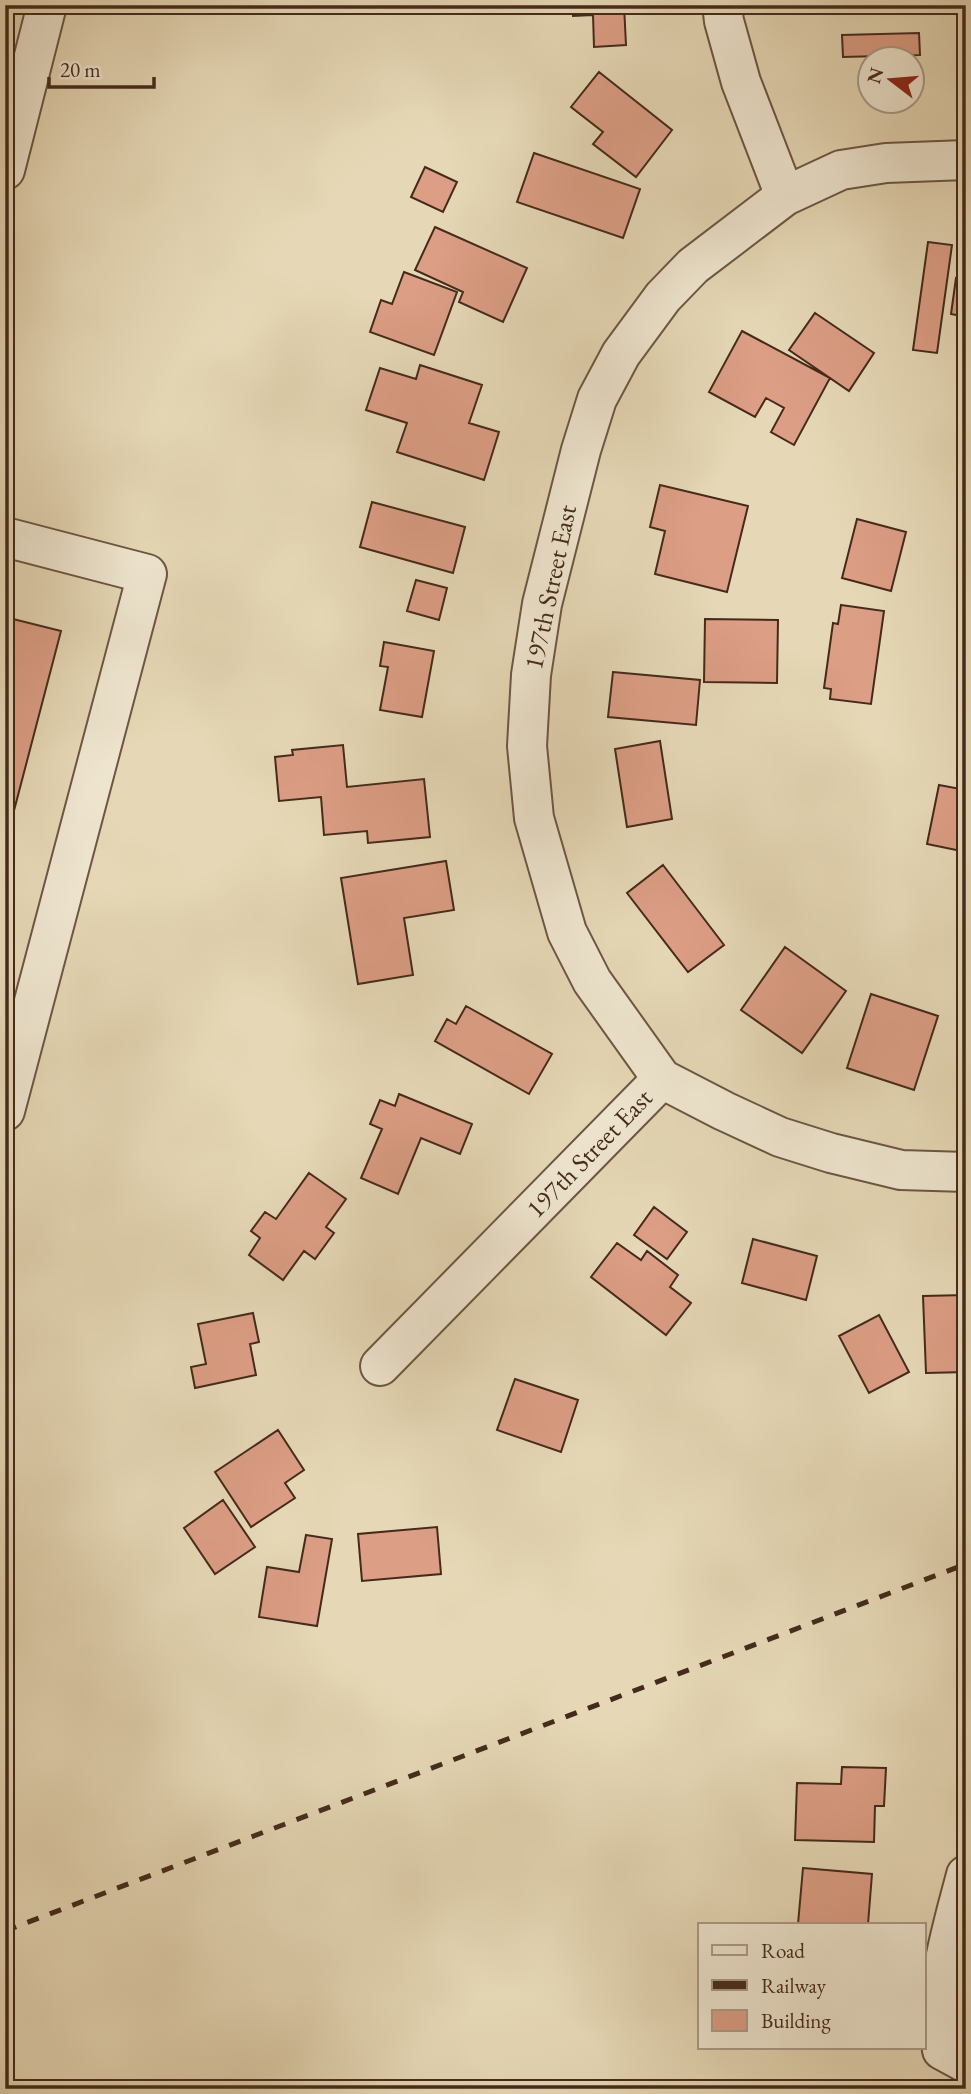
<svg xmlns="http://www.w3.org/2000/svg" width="971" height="2094" font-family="'EB Garamond',serif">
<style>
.building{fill:#dc9e85;stroke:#452a1b;stroke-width:2}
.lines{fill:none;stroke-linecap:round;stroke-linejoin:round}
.minor-casing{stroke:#6d5642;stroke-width:42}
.minor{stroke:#efe6d0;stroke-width:38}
.rail{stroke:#452a1b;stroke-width:5;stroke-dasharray:12 12;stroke-linecap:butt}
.labels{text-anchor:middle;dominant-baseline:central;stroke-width:5;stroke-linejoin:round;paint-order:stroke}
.street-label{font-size:26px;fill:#452a1b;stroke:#efe6d0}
</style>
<rect width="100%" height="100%" fill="#e6d8b6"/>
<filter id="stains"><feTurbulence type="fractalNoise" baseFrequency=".00286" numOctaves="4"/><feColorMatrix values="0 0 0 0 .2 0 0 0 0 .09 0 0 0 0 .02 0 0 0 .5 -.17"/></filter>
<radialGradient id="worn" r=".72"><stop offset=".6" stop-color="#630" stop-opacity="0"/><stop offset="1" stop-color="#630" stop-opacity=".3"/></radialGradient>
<path class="building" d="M 572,5 L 624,5 L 626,45 L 594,47 L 593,15 L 573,16 Z
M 919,33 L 920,55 L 843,57 L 842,35 Z
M 599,72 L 672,130 L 636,177 L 593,144 L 603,132 L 571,107 Z
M 534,153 L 640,189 L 623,238 L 517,202 Z
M 425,167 L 457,182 L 443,212 L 411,197 Z
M 435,227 L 527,268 L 503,322 L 459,302 L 463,292 L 415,270 Z
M 928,242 L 952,245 L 937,353 L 913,350 Z
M 404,272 L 457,292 L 434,355 L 370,332 L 381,300 L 392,304 Z
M 956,278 L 966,280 L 966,317 L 951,314 Z
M 815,313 L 874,353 L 849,391 L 789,350 Z
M 742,331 L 830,378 L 794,445 L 771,432 L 784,408 L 766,398 L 755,417 L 709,392 Z
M 420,365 L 482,385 L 469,423 L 499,432 L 484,480 L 397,452 L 407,423 L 366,410 L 380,368 L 416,379 Z
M 660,485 L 748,506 L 727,592 L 655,574 L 665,531 L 650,527 Z
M 372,502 L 465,527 L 453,573 L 360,547 Z
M 857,519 L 906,532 L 891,591 L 842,578 Z
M 416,580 L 447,588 L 439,620 L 407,611 Z
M 841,605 L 884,611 L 871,704 L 830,699 L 831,689 L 824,688 L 833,623 L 838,624 Z
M 5,617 L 61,631 L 5,845 Z
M 705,619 L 778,620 L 777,683 L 704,682 Z
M 384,642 L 434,651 L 422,717 L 380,710 L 388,667 L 380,666 Z
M 613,672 L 700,680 L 696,725 L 608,717 Z
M 660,741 L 672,819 L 627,827 L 615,749 Z
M 343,745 L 347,787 L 424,779 L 430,837 L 368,843 L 367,831 L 324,835 L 321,797 L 279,801 L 275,757 L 293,755 L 292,750 Z
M 939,785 L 966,790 L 966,852 L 927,844 Z
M 446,861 L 454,910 L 404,918 L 413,975 L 358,984 L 341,878 Z
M 663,865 L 724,945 L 688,972 L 627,893 Z
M 785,947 L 846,991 L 802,1053 L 741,1010 Z
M 871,994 L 938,1016 L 914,1090 L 847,1068 Z
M 466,1006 L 552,1054 L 529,1094 L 435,1041 L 447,1019 L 456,1024 Z
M 399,1094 L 472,1124 L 460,1154 L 421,1138 L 398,1194 L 361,1178 L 382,1129 L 370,1124 L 380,1100 L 395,1106 Z
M 309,1173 L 346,1199 L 326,1227 L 334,1233 L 315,1259 L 304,1251 L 283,1280 L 249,1255 L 260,1238 L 251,1231 L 265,1212 L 276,1219 Z
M 654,1207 L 687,1232 L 667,1259 L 634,1235 Z
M 753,1239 L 817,1256 L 806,1300 L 742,1283 Z
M 617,1243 L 641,1260 L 647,1251 L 678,1275 L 670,1287 L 691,1303 L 666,1335 L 591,1277 Z
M 966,1295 L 966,1372 L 926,1373 L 923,1296 Z
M 253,1313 L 259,1342 L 250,1344 L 256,1375 L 195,1388 L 191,1367 L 206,1364 L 198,1324 Z
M 879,1315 L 909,1372 L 869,1393 L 839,1336 Z
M 515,1379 L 578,1400 L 561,1452 L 497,1430 Z
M 278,1430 L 304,1470 L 285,1483 L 295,1498 L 251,1527 L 215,1472 Z
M 223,1500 L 255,1547 L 215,1574 L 184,1528 Z
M 437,1527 L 441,1574 L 362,1581 L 358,1534 Z
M 306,1535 L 332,1539 L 317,1626 L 259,1617 L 267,1567 L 299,1572 Z
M 842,1767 L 886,1768 L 884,1806 L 875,1806 L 874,1842 L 795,1840 L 797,1783 L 841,1784 Z
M 803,1868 L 872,1874 L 868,1924 L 798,1924 Z"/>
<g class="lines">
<g class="minor-casing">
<path id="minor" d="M 722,5 L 724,21 L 741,82 L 785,196 L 693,266 L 663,297 L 621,354 L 597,399 L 581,450 L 542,604 L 531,675 L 527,746 L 534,818 L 567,932 L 592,981 L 662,1079 L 724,1111 L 780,1137 L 831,1153 L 901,1170 L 966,1172
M 5,170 L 47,5
M 785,196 L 841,170 L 886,163 L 966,160
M 5,537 L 147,574 L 5,1111
M 380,1366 L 662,1079
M 966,1875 C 951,1933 932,1990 942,2050 L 966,2063"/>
</g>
<use href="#minor" class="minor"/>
<path class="rail" d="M 5,1931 L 966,1564"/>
</g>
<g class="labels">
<g class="street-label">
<text transform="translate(550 587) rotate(-78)">197th Street East</text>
<text transform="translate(589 1153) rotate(-46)">197th Street East</text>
</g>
</g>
<rect width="971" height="2094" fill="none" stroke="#e6d8b6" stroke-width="28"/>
<rect x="7" y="7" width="957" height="2080" fill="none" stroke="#452a1b" stroke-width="3.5"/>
<rect x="14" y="14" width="943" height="2066" fill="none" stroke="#452a1b" stroke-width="2"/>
<rect x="698" y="1923" width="228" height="126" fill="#efe6d0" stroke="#ab9b88" stroke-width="2"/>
<rect x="712" y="1945" width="35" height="10" fill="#efe6d0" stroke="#ab9b88" stroke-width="2"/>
<text x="761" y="1958" font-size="21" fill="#452a1b">Road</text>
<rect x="712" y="1980" width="35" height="10" fill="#452a1b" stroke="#ab9b88" stroke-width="2"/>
<text x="761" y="1993" font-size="21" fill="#452a1b">Railway</text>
<rect x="712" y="2010" width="35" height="21" fill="#dc9e85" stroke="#ab9b88" stroke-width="2"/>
<text x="761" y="2028" font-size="21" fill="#452a1b">Building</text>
<g transform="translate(891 80) rotate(286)"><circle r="33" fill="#efe6d0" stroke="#ab9b88" stroke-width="2"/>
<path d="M0-5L12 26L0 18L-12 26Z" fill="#8f2418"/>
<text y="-10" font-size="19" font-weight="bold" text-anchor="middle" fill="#452a1b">N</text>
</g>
<path d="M49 77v10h105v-10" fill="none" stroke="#452a1b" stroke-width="3.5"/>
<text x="60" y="77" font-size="21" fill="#452a1b" stroke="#efe6d0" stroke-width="5" paint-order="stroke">20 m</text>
<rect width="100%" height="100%" filter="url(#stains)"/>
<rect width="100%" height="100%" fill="url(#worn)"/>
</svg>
